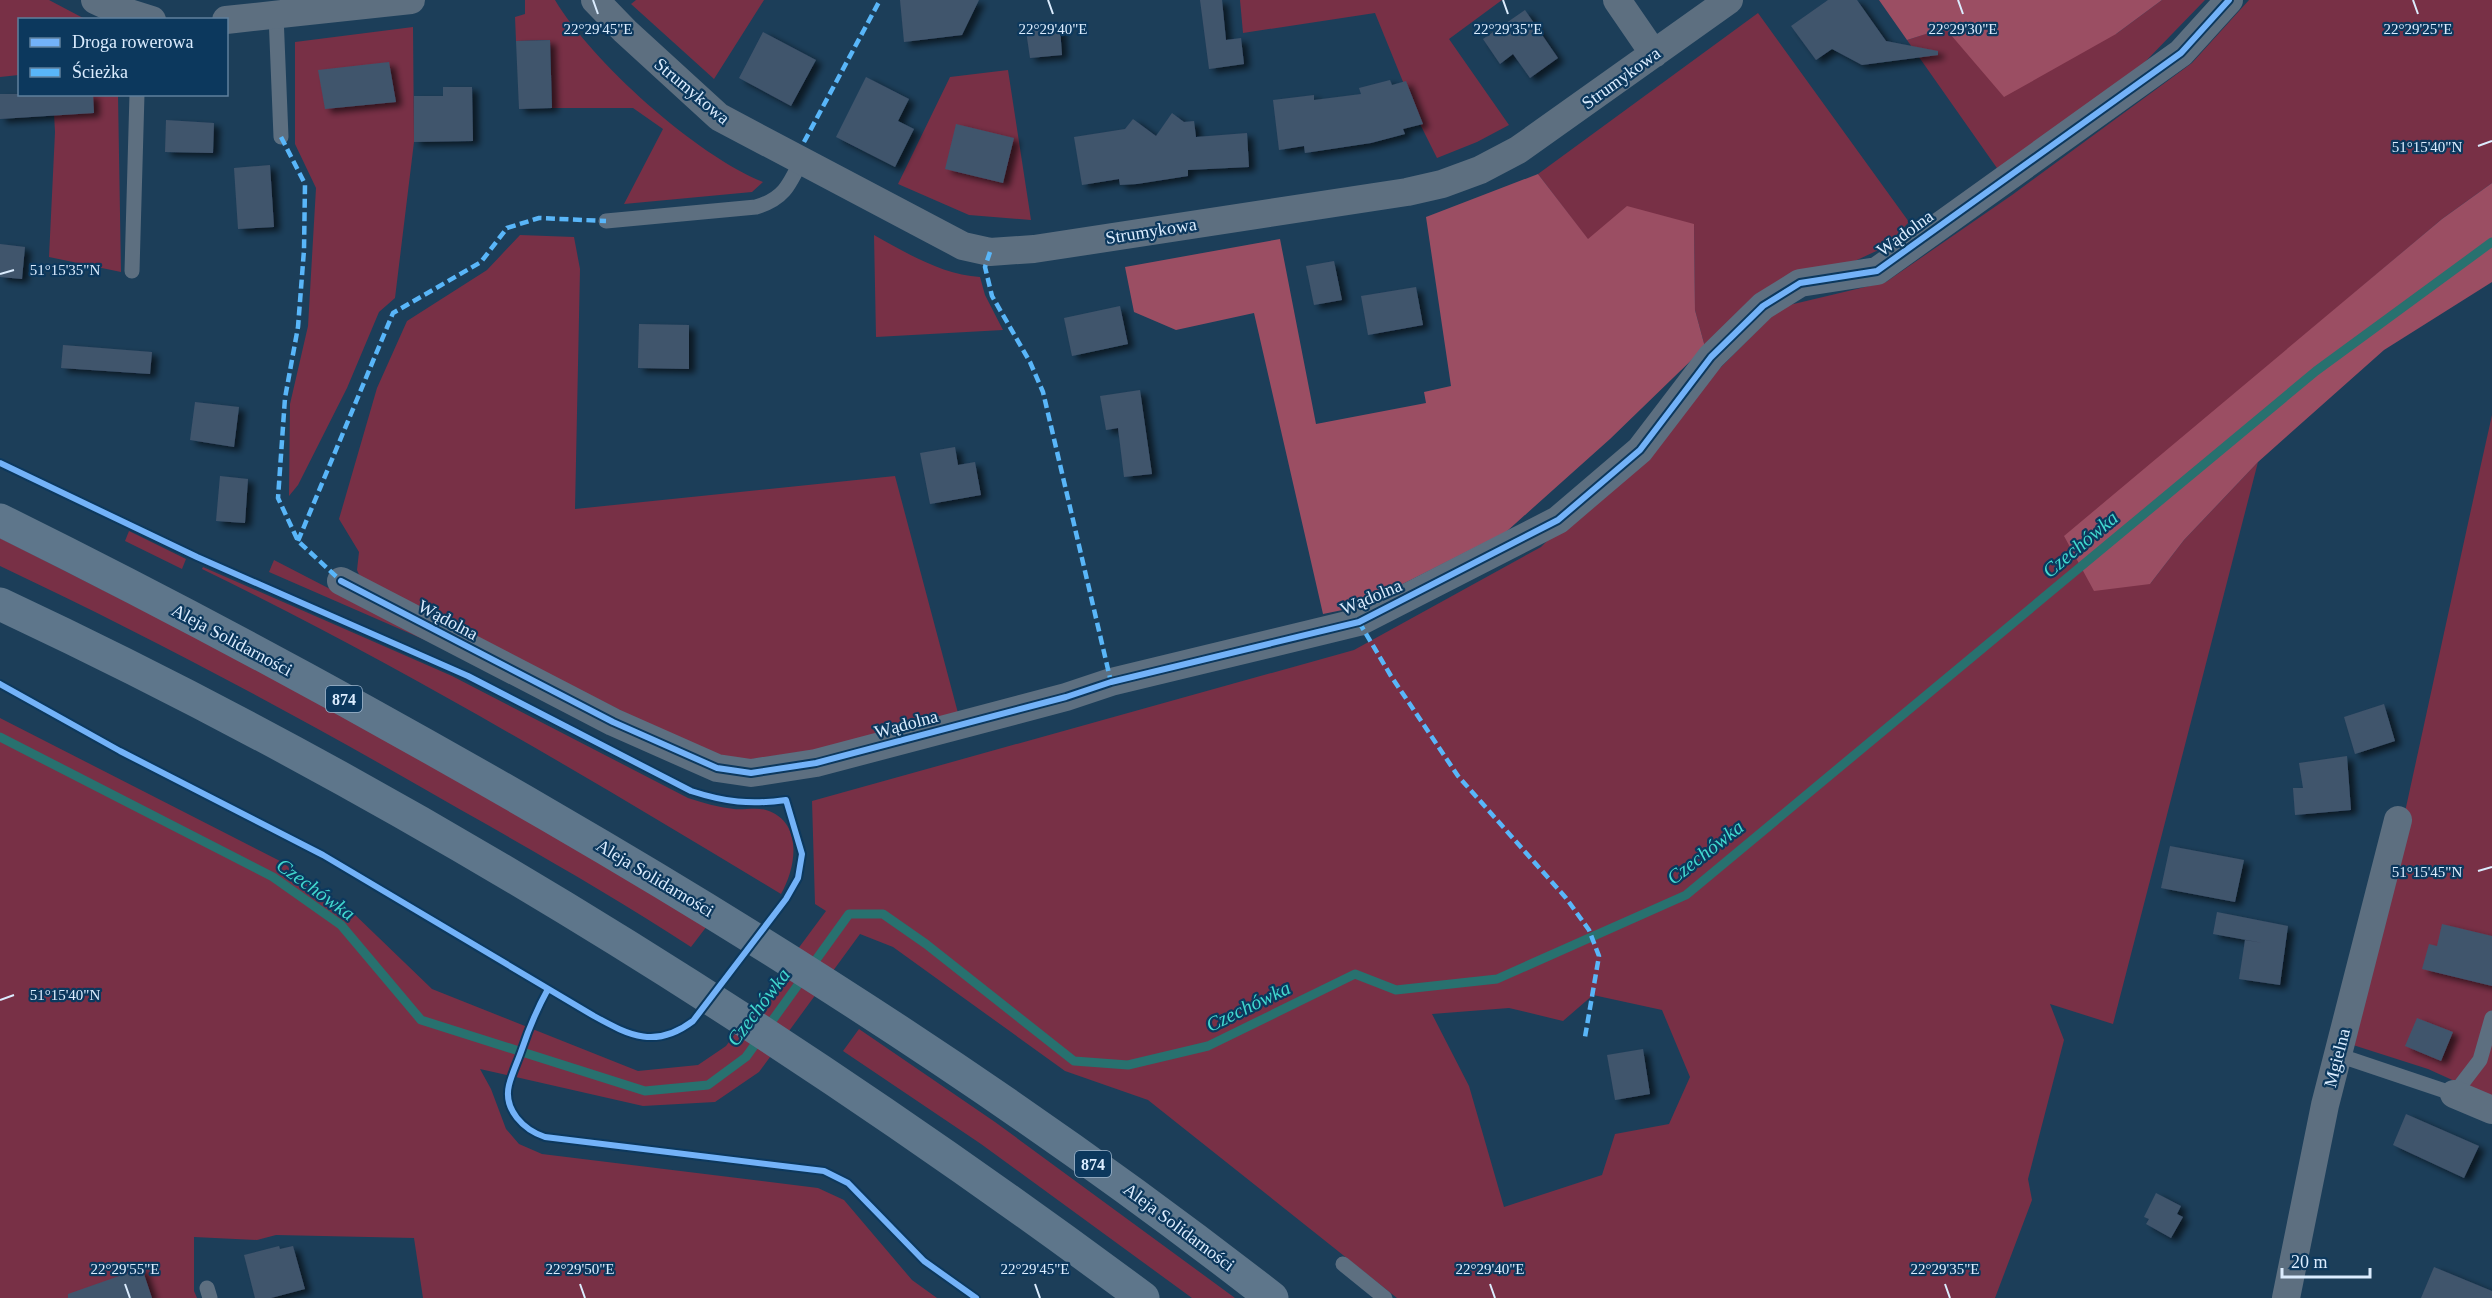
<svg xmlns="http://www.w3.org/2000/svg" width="2492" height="1298" font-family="Georgia,serif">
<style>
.green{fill:#783046;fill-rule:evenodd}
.forest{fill:#9b4e63}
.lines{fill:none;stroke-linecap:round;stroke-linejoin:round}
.stream{stroke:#28716f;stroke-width:9}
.building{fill:#41546c;filter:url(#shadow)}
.service{stroke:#5d6f80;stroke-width:15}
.minor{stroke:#5d6f80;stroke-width:28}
.primary{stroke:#5e768b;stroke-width:33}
.quiet{stroke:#59b6f9;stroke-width:4.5;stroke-dasharray:9 4.5;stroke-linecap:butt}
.cycleway-casing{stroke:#0c385d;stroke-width:10}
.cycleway{stroke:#73b2f8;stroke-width:6}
.ticks{fill:none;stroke:#dbecfe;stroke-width:2}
.labels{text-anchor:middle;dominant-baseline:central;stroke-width:4.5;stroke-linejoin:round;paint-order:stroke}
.shield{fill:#0c385d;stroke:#9db6ce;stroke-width:1.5}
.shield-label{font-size:16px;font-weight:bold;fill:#dbecfe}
.street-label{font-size:18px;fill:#dbecfe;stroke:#0c385d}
.water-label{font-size:20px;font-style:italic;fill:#41d8cf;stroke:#0c385d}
.ticks-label{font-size:15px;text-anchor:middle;fill:#dbecfe;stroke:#0c385d;stroke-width:4.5;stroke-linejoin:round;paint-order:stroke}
</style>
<defs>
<filter id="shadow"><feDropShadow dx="6" dy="4" stdDeviation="3" flood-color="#0009"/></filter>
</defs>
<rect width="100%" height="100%" fill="#1c3e59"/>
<path class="green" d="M 0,0 L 49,0 L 85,19 L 20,20 L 19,75 L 0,77 Z
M 525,0 L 555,0 C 592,62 696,155 763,182 L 752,192 L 624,204 L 663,129 L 633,108 L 552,108 L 550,40 L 516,41 L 515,17 L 525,14 Z
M 636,0 L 764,0 L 714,79 L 631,4 Z
M 1240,0 L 1502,0 L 1449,39 L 1509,125 L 1477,142 L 1437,158 L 1421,126 L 1375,13 L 1243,33 Z
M 2162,0 L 2205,0 L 2142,65 L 1999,171 L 1907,40 L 1944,28 L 2116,34 Z
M 2249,0 L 2492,0 L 2492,183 L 2442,219 L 2248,383 L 2150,584 L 2184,540 L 2258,462 L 2113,1024 L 2050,1004 L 2064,1040 L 2028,1179 L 2032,1200 L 1995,1298 L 1397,1298 L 1148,1100 L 1065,1071 L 893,947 L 860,934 L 759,1072 L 715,1102 L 643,1106 L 480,1069 L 491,1089 L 506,1129 L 519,1144 L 542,1154 L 818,1188 L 844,1200 L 912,1280 L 937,1298 L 423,1298 L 414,1238 L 276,1235 L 257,1240 L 194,1237 L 194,1291 L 197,1298 L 0,1298 L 0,718 L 280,861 L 350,910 L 432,989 L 638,1071 L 698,1065 L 726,1046 L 826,911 L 815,904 L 812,801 L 1354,650 L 1541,547 L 1781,307 L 1886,282 L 2012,195 L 2192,63 ZM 1593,995 L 1662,1010 L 1690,1077 L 1669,1124 L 1615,1134 L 1602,1175 L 1504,1207 L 1469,1086 L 1432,1014 L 1509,1008 L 1563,1021 Z
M 1758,13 L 1909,222 L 1885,247 L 1844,266 L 1705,347 L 1695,310 L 1694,224 L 1588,240 L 1538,174 Z
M 413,27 L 414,142 L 395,298 L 379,312 L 347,388 L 298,485 L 289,496 L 290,404 L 308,326 L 316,188 L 295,144 L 295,42 Z
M 1008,70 L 1031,220 L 969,215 L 898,184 L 950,77 Z
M 53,95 L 118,95 L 121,272 L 49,257 L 55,132 Z
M 520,235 L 574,237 L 580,269 L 575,509 L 895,476 L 958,713 L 821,749 L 739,761 L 707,751 L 669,735 L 361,579 L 357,570 L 359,552 L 339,519 L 377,388 L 407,321 L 487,270 Z
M 874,235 C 906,253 943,275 980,277 L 985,295 L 1003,330 L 876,337 Z
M 2492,415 L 2492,1098 L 2428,1069 L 2353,1045 C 2401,835 2445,625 2492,415 Z
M 129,531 L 186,559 L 182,569 L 125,541 Z
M 0,538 L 158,618 L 418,754 L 707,926 L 691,947 C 616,898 539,854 461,810 C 311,723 157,640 0,566 Z
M 274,560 L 448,650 L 269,572 Z
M 203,567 L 452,676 L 688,798 C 703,803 718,807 734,809 C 744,810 757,807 766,810 C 804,822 796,868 781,894 C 591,779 401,666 202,569 Z
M 859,1029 L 995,1122 L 1235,1298 L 1192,1298 L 981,1144 L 843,1051 Z"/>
<path class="forest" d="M 1879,0 L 2162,0 L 2116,34 L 2004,97 L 1945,28 L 1907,40 Z
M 1538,174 L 1588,239 L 1627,206 L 1694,224 L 1695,310 L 1705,347 L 1610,439 L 1506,532 L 1357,607 L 1323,614 L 1254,313 L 1176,330 L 1134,312 L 1125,267 L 1280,239 L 1316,424 L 1426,403 L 1424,392 L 1451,386 L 1426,217 Z
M 2492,183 L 2492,282 L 2384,350 L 2258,462 L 2184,540 L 2150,584 L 2094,591 L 2064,536 L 2442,219 Z"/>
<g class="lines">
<path class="stream" d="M 0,737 L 273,877 L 341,925 L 421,1020 L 645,1091 L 708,1085 L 746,1057 L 849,914 L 883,914 L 926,944 L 1074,1061 L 1128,1065 L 1208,1046 L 1355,974 L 1396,990 L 1497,979 L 1686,895 L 2316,371 L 2492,242"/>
</g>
<path class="building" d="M 900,0 L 979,0 L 962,35 L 904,42 Z
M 1200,0 L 1222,0 L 1226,40 L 1241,38 L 1244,64 L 1209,69 Z
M 1828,0 L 1857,0 L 1886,41 L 1938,51 L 1938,55 L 1862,65 L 1832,49 L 1816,60 L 1791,26 Z
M 1525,10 L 1558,58 L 1530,78 L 1513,54 L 1500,64 L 1483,39 Z
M 1060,27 L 1062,55 L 1030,58 L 1026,31 Z
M 763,32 L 816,60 L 791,106 L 739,78 Z
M 550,40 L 552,108 L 519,109 L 516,41 Z
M 389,62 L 396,102 L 325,109 L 318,70 Z
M 866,77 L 909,99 L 898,121 L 914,129 L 895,167 L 836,137 Z
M 1390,80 L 1392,85 L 1406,81 L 1423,124 L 1403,129 L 1405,134 L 1371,143 L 1305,153 L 1304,146 L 1279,150 L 1273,100 L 1314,95 L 1314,100 L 1361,94 L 1359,88 Z
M 443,87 L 472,87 L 473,141 L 414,142 L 414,96 L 443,96 Z
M 0,94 L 93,94 L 94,113 L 0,119 Z
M 1172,113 L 1184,122 L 1194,121 L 1196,137 L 1247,133 L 1249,167 L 1188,170 L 1188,176 L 1137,184 L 1120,185 L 1119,179 L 1082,185 L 1074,137 L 1125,129 L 1133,119 L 1156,136 Z
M 166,120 L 214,123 L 213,153 L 165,152 Z
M 956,124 L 1014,138 L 1003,183 L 945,169 Z
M 270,165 L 274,227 L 238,229 L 234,168 Z
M 0,244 L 25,247 L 22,279 L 0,277 Z
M 1334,261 L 1342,300 L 1314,305 L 1306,266 Z
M 1416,287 L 1423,325 L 1368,335 L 1361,296 Z
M 1120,306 L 1128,344 L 1072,356 L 1064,318 Z
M 639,324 L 689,325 L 689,369 L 638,368 Z
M 63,345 L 152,352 L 150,374 L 61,368 Z
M 1140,390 L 1152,474 L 1124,477 L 1118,428 L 1106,430 L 1100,396 Z
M 195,402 L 239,407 L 234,447 L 190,440 Z
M 955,447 L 958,465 L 975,462 L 981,495 L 930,504 L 920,453 Z
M 220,476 L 248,479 L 245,523 L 216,521 Z
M 2384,704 L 2395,741 L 2355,754 L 2344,717 Z
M 2347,756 L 2351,810 L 2295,815 L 2293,788 L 2303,788 L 2299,763 Z
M 2170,846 L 2244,860 L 2235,902 L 2161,888 Z
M 2217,912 L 2288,926 L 2280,985 L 2239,979 L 2245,940 L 2263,943 L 2213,934 Z
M 2442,924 L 2492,936 L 2492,986 L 2422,969 L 2429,944 L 2437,946 Z
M 2417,1018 L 2453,1032 L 2441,1061 L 2405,1046 Z
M 1643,1049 L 1650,1094 L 1615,1100 L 1607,1055 Z
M 2406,1114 L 2479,1146 L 2464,1178 L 2393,1145 Z
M 2156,1193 L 2181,1206 L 2177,1214 L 2183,1217 L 2171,1238 L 2146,1224 L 2149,1219 L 2144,1217 Z
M 279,1246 L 280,1249 L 293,1246 L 305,1289 L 271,1298 L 255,1298 L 244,1255 Z
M 2434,1267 L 2492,1291 L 2492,1298 L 2421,1298 Z
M 142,1268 L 152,1298 L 68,1298 L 68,1294 Z"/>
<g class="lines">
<path class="service" d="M 276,15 L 281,137
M 606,221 L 756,207 C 783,199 789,186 801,161
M 132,271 L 137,94
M 2338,1055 L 2454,1094 L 2480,1060 L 2492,1018
M 1343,1264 L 1385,1298
M 207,1288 L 210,1298"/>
<path class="minor" d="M 95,0 L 110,7 L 152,20
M 595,0 L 625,31 L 719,117 L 963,246 L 990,252 L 1034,249 L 1407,192 L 1442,184 L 1480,170 L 1518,150 L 1729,0
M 1617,0 L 1654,54
M 226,20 L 411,0
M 341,581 L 613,722 L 717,768 L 751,773 L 816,763 L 1066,697 L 1111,682 L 1359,622 L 1558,520 L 1640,450 L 1711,357 L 1763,306 L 1800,283 L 1877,271 L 2181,53 L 2229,0
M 2454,1094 L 2492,1110
M 2286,1298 L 2325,1105 L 2398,820"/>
<path class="primary" d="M 0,520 C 186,612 369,711 548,815 C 800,961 1043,1119 1272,1298
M 0,604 C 404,793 786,1033 1143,1298"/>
<path class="quiet" d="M 281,137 L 305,184 L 304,250 L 298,327 L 285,398 L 278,498 L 298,541 L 341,581
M 804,142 L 880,0
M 990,252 L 985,267 L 992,296 L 1030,362 L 1043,392 L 1111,682
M 298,541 L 393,313 L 481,262 L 507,228 L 539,218 L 606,221
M 1359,622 L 1391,676 L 1458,776 L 1566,898 L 1589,930 L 1599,956 L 1585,1037"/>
<g class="cycleway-casing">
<path id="cycleway" d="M 0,463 L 197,557 L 468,676 L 691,791 C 725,802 750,805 786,800 L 802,854 L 798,878 L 786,899 L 693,1021 C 656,1049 630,1036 594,1016 L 323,855 L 120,751 L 0,684
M 341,581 L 613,722 L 717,768 L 751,773 L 816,763 L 1066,697 L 1111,682 L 1359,622 L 1558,520 L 1640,450 L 1711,357 L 1763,306 L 1800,283 L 1877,271 L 2181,53 L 2229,0
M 548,989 C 537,1009 529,1028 522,1049 C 518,1061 512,1073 509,1085 C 503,1110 524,1130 545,1137 L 824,1171 L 848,1183 L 924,1261 L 976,1298"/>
</g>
<use href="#cycleway" class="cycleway"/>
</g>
<path class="ticks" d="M 593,0 L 598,14M 1048,0 L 1053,14M 1503,0 L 1508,14M 1958,0 L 1963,14M 2413,0 L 2418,14M 2478,146 L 2492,141M 0,274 L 14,270M 2478,871 L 2492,867M 0,1000 L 14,995M 125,1284 L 130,1298M 580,1284 L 585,1298M 1035,1284 L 1040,1298M 1490,1284 L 1495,1298M 1945,1284 L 1950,1298"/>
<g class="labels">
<g class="shield">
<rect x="326" y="686" width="36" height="26" rx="4.5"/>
<rect x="1075" y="1151" width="36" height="26" rx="4.5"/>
</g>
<g class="shield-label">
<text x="344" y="699">874</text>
<text x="1093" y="1164">874</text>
</g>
<g class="street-label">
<text transform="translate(1621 78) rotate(-36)">Strumykowa</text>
<text transform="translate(692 91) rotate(40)">Strumykowa</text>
<text transform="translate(1151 231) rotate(-9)">Strumykowa</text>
<text transform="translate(1905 233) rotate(-36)">Wądolna</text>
<text transform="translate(1371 597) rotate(-23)">Wądolna</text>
<text transform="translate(448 620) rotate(28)">Wądolna</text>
<text transform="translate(232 640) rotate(28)">Aleja Solidarności</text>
<text transform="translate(906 724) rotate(-15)">Wądolna</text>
<text transform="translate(655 878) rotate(31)">Aleja Solidarności</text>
<text transform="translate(2337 1058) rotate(-76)">Mgielna</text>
<text transform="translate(1179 1227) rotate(37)">Aleja Solidarności</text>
</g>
<g class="water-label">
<text transform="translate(2080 544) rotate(-40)">Czechówka</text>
<text transform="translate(1705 852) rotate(-38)">Czechówka</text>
<text transform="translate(316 889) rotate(36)">Czechówka</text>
<text transform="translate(1248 1006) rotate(-26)">Czechówka</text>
<text transform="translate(758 1007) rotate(-53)">Czechówka</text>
</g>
</g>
<g class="ticks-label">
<text x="598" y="34">22°29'45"E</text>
<text x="1053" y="34">22°29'40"E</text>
<text x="1508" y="34">22°29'35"E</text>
<text x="1963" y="34">22°29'30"E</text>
<text x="2418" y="34">22°29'25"E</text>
<text x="2427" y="152">51°15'40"N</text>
<text x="65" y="275">51°15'35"N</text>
<text x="2427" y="877">51°15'45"N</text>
<text x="65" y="1000">51°15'40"N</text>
<text x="125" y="1274">22°29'55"E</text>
<text x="580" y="1274">22°29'50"E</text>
<text x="1035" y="1274">22°29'45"E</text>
<text x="1490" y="1274">22°29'40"E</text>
<text x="1945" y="1274">22°29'35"E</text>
</g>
<rect x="18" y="18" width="210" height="78" fill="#0c385d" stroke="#5f809d" stroke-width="1.5"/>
<rect x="30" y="38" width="30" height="9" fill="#73b2f8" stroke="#5f809d" stroke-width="1.5"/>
<text x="72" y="48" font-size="18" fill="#dbecfe">Droga rowerowa</text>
<rect x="30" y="68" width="30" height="9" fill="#59b6f9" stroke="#5f809d" stroke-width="1.5"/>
<text x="72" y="78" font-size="18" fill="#dbecfe">Ścieżka</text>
<path d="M2282 1268v9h88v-9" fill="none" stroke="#dbecfe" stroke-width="3"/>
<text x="2291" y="1268" font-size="18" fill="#dbecfe" stroke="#0c385d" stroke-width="4.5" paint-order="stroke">20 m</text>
</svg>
